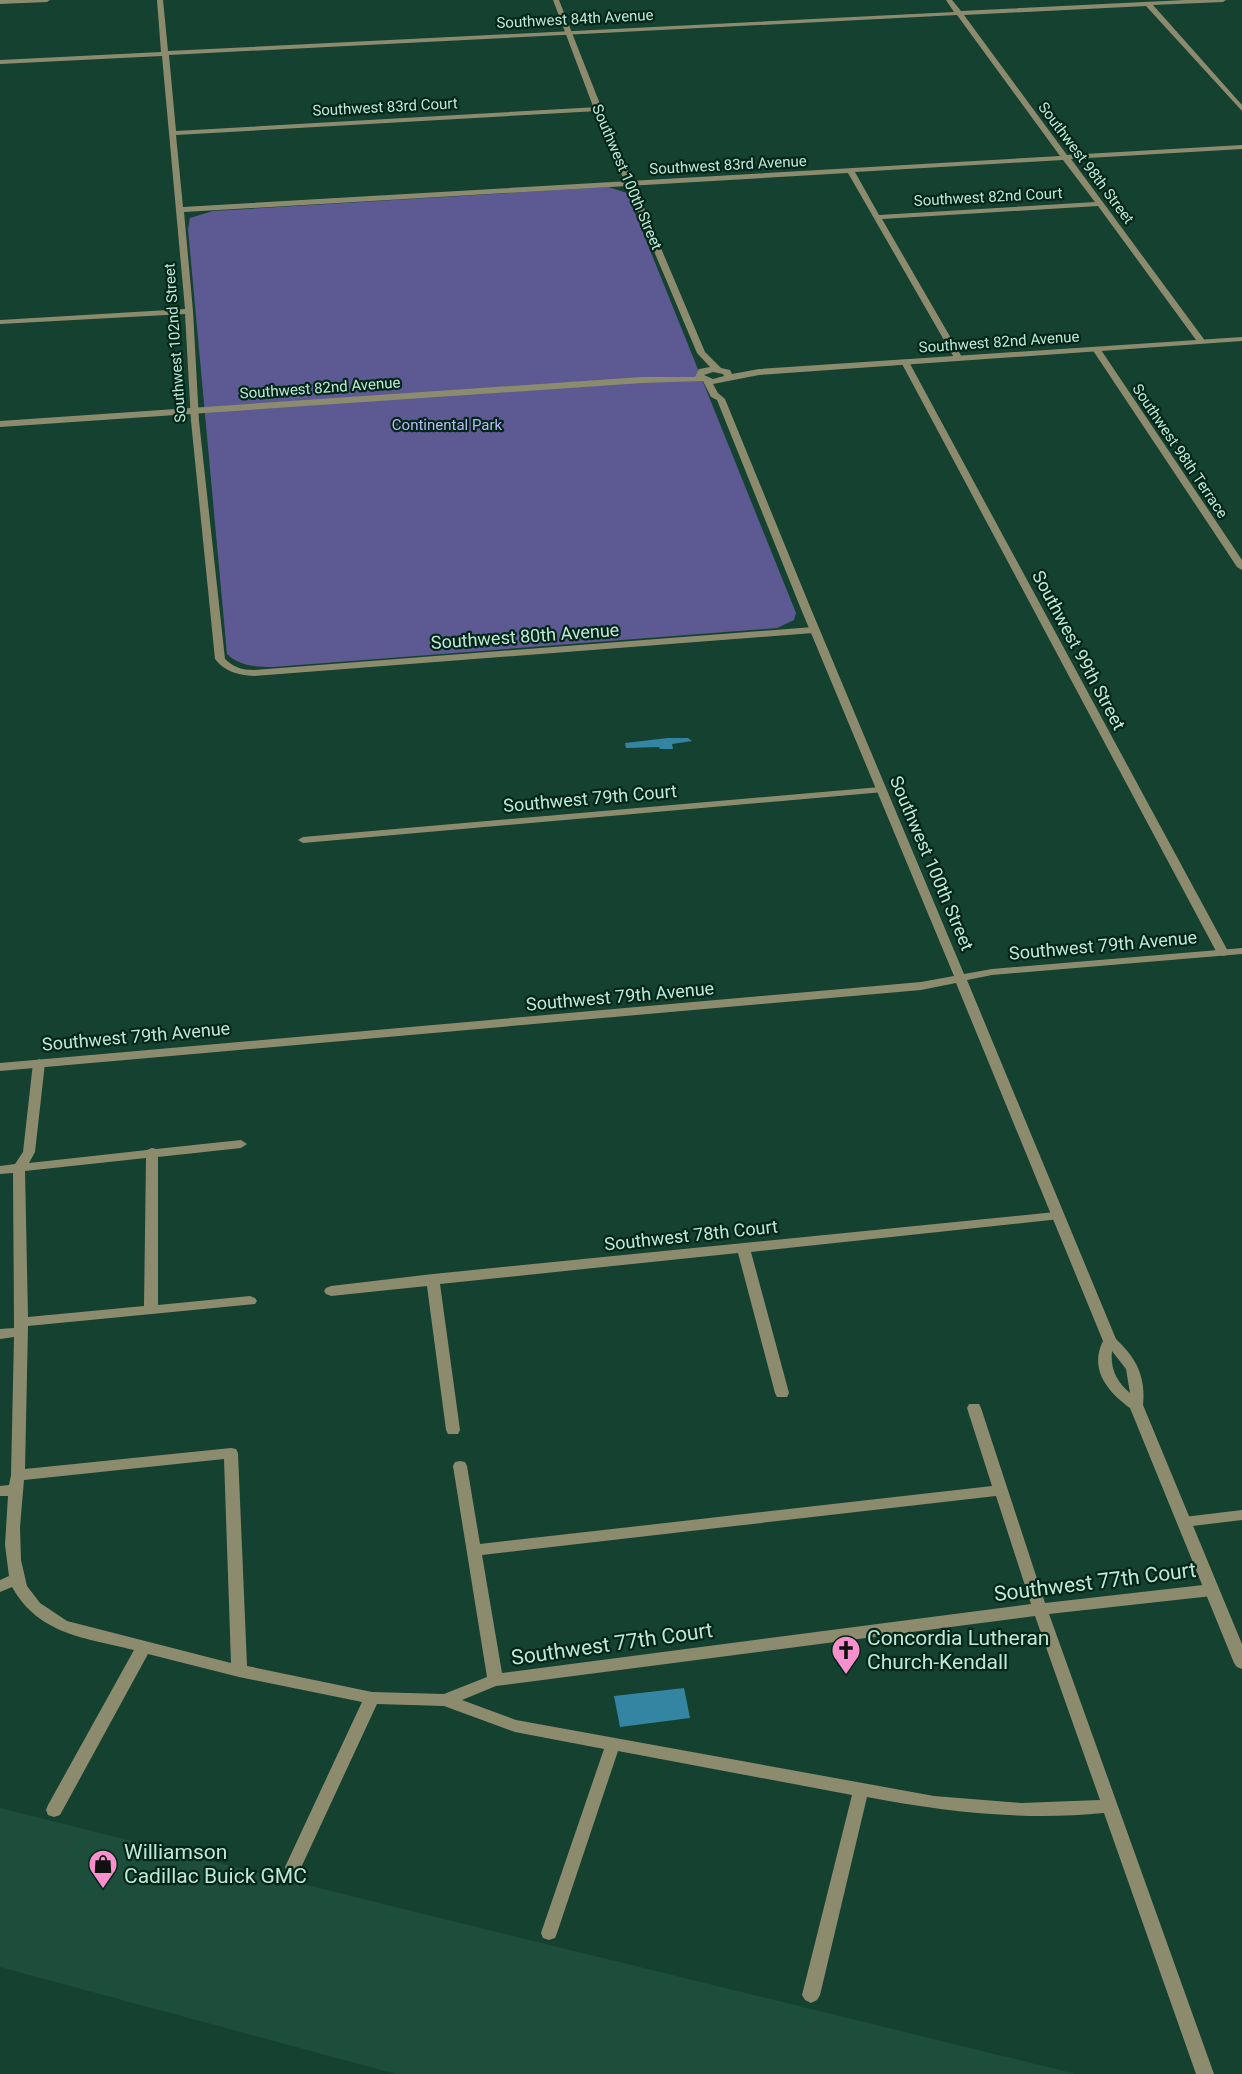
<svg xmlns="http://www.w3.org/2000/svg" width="1242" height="2074" font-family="Roboto,sans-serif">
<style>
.built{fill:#1d4e3c}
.green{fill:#5d5a93}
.water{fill:#3485a1}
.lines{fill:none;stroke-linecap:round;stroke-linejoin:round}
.minor{fill:#8d8b6e;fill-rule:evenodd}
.tertiary{fill:#8d8b6e;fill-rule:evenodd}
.labels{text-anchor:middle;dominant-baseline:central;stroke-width:4.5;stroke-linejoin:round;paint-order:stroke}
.far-street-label{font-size:15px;fill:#c1e8d5;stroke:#022619}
.far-park-label{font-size:15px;fill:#babaf6;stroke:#022619}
.street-label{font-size:18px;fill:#c1e8d5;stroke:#022619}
.near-street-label{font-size:21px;fill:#c1e8d5;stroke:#022619}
.near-poi-label{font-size:21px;fill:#c1e8d5;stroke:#022619;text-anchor:start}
</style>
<rect width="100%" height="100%" fill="#154130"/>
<path class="built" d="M 0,1808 L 407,1910 L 1076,2074 L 396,2074 L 0,1967 Z"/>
<path class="green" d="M 608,187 L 627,193 L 796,613 L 794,620 L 777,628 L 273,667 C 257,667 239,666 227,654 L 188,229 L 190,218 L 213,211 Z"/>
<path class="water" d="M 668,738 L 688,738 L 692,741 L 672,744 L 673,749 L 660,749 L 659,747 L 626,748 L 625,743 Z
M 684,1688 L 690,1718 L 620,1727 L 614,1696 Z"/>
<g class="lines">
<path class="minor" d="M 0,0 L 50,0 L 47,2 L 0,4 Z
M 157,0 L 163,0 L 168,51 L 954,12 L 946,0 L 952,0 L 961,11 L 1185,0 L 1226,0 L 1223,2 L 1153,5 L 1242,105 L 1242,111 L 1146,6 L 964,15 L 1067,155 L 1242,145 L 1242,149 L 1071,159 L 1206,342 L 1199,344 L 1098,206 L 882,219 L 963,359 L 956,361 L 848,173 L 184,212 L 193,311 L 199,421 L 225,659 C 233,667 242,670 254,670 L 813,627 L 818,630 L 813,633 L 254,676 C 238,675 225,672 215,659 L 191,421 L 185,314 L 0,324 L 0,320 L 185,309 L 162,56 L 0,64 L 0,60 L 161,52 ZM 957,15 L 1060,156 L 183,207 L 176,135 L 598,111 L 602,109 L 598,107 L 176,131 L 169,55 ZM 1063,160 L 1095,202 L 879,215 L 855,172 Z
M 1093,347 L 1099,347 L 1242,560 L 1242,570 L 1237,567 L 1092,349 Z
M 902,360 L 909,362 L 1229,953 L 1227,955 L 1223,956 L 1217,953 L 901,362 Z
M 880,787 L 884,788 L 885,790 L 884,792 L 303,843 L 298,840 L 303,837 Z
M 39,1059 L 45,1063 L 35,1152 L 29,1163 L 147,1150 L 152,1148 L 156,1149 L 241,1140 L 247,1144 L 241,1148 L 158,1157 L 158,1305 L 250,1296 L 255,1298 L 257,1301 L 255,1304 L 28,1326 L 25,1469 L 231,1448 L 236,1449 L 238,1453 L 247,1666 L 372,1692 L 444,1694 L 487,1677 L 453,1466 L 455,1462 L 460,1461 L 465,1462 L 467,1466 L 480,1544 L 992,1486 L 967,1408 L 969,1404 L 979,1404 L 981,1408 L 1045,1603 L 1212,1584 L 1217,1586 L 1219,1590 L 1217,1594 L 1212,1596 L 1049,1614 L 1214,2074 L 1196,2074 L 1104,1813 C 1024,1821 946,1812 867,1797 L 820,1995 L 817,2000 L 811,2003 L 805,2000 L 802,1995 L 852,1795 L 618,1751 L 557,1933 L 555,1938 L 549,1940 L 543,1938 L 541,1933 L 604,1749 L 515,1732 L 444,1706 L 377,1704 L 299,1872 L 293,1874 L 287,1872 L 285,1867 L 362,1702 L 239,1677 L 148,1654 L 60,1815 L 54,1817 L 48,1815 L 46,1810 L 48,1805 L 134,1650 C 86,1638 39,1635 12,1587 L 0,1592 L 0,1580 L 9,1576 L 5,1545 L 8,1496 L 0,1496 L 0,1486 L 9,1485 L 11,1475 L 14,1337 L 0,1339 L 0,1329 L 14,1328 L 14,1322 L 13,1173 L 0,1174 L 0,1166 L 15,1164 L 23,1152 L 33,1063 ZM 146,1158 L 144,1306 L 28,1317 L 25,1171 ZM 224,1459 L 231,1663 L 67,1621 L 40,1603 L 27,1586 L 21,1560 L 20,1527 L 24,1480 ZM 996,1496 L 1031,1604 L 502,1673 L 482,1555 ZM 1035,1616 L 1100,1800 L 1021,1803 L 934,1796 L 516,1720 L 462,1700 L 496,1686 Z
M 1055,1212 L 1061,1216 L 1060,1219 L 751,1252 L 789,1393 L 787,1397 L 777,1397 L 775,1393 L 738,1253 L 440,1284 L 460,1430 L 458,1434 L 448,1434 L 446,1430 L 427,1286 L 331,1296 L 326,1294 L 324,1291 L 326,1288 L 331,1286 L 433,1274 Z
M 1242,1510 L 1242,1520 L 1184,1527 L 1179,1526 L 1177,1522 L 1179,1518 L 1184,1517 Z"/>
<path class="tertiary" d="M 553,0 L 559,0 L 602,109 L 705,352 L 721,368 L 730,370 L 732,374 L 759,369 L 1242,337 L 1242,341 L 759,375 L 713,384 L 718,393 L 725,399 L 811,609 L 964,974 L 992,969 L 1242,948 L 1242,954 L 992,975 L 967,980 L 1116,1339 C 1136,1358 1146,1376 1143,1405 L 1242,1644 L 1242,1669 L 1237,1667 L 1234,1663 L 1130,1408 C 1107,1391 1089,1369 1103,1341 L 956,983 L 921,990 L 0,1071 L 0,1063 L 921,982 L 954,976 L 801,609 L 717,400 L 711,397 L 703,381 L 642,383 L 0,427 L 0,421 L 642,377 L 695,377 L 699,369 L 710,367 L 697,353 L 594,109 ZM 713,372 L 723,374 L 724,376 L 713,379 L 704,375 ZM 1112,1351 L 1126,1369 L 1130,1393 C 1117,1382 1110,1369 1112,1351 Z"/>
</g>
<defs>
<g id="church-pin" transform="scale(1.5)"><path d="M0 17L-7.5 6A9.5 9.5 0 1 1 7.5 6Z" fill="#f890cd" stroke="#022619"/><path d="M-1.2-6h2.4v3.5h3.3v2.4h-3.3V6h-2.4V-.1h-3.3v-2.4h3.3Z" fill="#111"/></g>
<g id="shop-pin" transform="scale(1.5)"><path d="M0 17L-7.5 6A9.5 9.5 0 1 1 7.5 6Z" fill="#f890cd" stroke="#022619"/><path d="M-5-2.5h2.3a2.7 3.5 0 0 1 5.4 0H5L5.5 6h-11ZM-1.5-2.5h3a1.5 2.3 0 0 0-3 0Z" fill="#111"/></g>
</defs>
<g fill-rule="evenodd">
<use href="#church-pin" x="846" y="1650"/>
<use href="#shop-pin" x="103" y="1864"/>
</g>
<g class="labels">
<g class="far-street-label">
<text transform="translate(575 19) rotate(-3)">Southwest 84th Avenue</text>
<text transform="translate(385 107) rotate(-3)">Southwest 83rd Court</text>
<text transform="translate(1086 163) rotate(53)">Southwest 98th Street</text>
<text transform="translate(728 165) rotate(-3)">Southwest 83rd Avenue</text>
<text transform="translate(627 177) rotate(67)">Southwest 100th Street</text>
<text transform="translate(988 197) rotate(-3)">Southwest 82nd Court</text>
<text transform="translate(999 342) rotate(-4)">Southwest 82nd Avenue</text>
<text transform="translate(175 343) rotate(-94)">Southwest 102nd Street</text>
<text transform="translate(320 388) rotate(-4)">Southwest 82nd Avenue</text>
<text transform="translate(1180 451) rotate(56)">Southwest 98th Terrace</text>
</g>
<g class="far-park-label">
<text x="447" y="425">Continental Park</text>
</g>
<g class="street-label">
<text transform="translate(525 636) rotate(-4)">Southwest 80th Avenue</text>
<text transform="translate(1079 650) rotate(62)">Southwest 99th Street</text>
<text transform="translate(590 798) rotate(-5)">Southwest 79th Court</text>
<text transform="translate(932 863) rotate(67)">Southwest 100th Street</text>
<text transform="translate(1103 945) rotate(-5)">Southwest 79th Avenue</text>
<text transform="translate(620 996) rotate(-5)">Southwest 79th Avenue</text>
<text transform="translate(136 1036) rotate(-5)">Southwest 79th Avenue</text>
<text transform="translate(691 1235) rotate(-6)">Southwest 78th Court</text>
</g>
<g class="near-street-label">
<text transform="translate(1095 1582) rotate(-7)">Southwest 77th Court</text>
<text transform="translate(612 1644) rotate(-8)">Southwest 77th Court</text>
</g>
<g class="near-poi-label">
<text x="867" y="1638">Concordia Lutheran<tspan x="867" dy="24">Church-Kendall</tspan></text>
<text x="124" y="1852">Williamson<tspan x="124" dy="24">Cadillac Buick GMC</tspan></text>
</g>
</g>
</svg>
